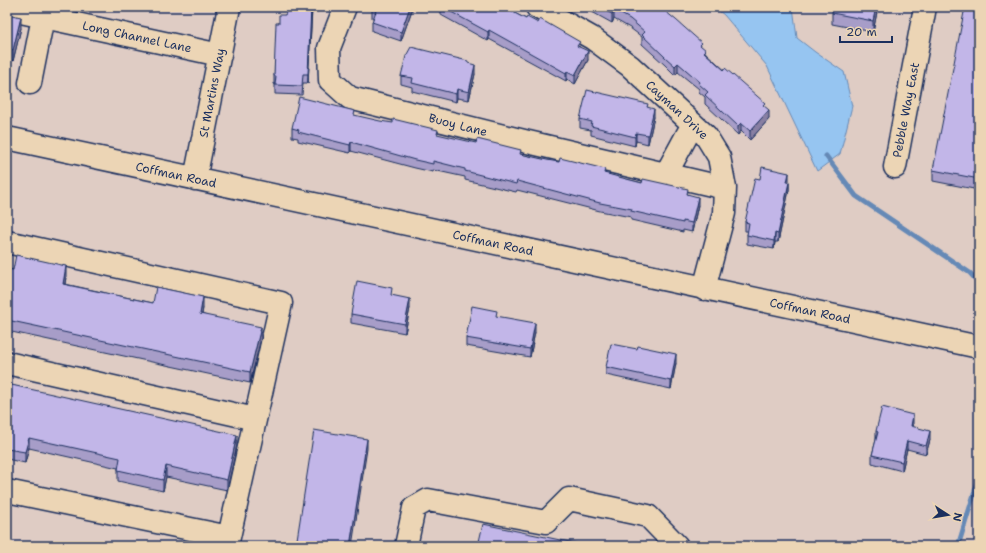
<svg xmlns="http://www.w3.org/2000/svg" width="986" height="553" font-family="'Shantell Sans',sans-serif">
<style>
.water{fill:#96c5f1;stroke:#6589b6}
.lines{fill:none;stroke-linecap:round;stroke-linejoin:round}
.stream{stroke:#6589b6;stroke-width:5}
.minor-casing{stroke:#1b2f5e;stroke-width:25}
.minor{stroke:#ecd5b5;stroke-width:22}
.wall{fill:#a79dc8;stroke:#1b2f5e}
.shaded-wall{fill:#887fa2;stroke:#1b2f5e}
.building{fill:#c2b6e8;stroke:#1b2f5e}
.labels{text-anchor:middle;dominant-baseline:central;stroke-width:3.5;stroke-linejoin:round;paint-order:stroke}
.street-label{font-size:12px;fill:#1b2f5e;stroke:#ecd5b5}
</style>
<rect width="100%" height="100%" fill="#dfccc4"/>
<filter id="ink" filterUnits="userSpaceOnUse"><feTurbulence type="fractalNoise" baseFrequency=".025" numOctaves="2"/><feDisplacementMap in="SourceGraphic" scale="8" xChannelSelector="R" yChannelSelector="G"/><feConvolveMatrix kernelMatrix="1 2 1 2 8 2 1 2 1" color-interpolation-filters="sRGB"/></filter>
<g filter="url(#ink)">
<path class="water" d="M 714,7 L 793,7 L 797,38 L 815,52 L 844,72 L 852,106 L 840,154 L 817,171 L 767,66 L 724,15 Z"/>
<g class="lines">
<path class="stream" d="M 826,156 L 856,196 L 970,273 L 979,283
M 958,546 L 979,478"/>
<g class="minor-casing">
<path id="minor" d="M 345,7 L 329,48 L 330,80 L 350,98 L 528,142 L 725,188
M 537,7 L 592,38 L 630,66 L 706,136 L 719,157 L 725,188 L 724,213 L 704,289
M 7,9 L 220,55
M 30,83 L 45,7
M 7,138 L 979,347
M 895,167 L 925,7
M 666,174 L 693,124
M 195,179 L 229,7
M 7,242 L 281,303 L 227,546
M 7,363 L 255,419
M 7,491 L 229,537
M 406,546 L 414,508 L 428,500 L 546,522 L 569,499 L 648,516 L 677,546"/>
</g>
<use href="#minor" class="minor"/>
</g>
<path class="wall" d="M 288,7 L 320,7 L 318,12 L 312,10 L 308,83 L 303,83 L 302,95 L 275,94 L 275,84 L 274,84 L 274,76 L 279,23 L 285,15 Z
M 413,7 L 401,41 L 372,31 L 372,22 L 374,18 L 372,18 L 372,9 Z
M 436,7 L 503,7 L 580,47 L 588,60 L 575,84 L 567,79 L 566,81 L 489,39 L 488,41 L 441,15 L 441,12 L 436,9 Z
M 583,7 L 660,7 L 702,47 L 706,53 L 765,107 L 769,119 L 750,140 L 741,131 L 738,135 L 705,104 L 705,97 L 699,92 L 699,89 L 678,72 L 675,75 L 665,65 L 642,44 L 642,37 L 630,28 L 614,19 L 612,23 Z
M 878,7 L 873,32 L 832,24 L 832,13 Z
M 979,7 L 979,190 L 933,181 L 933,170 Z
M 7,14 L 21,28 L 13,61 L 10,60 L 7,72 Z
M 468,63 L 475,74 L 469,100 L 457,98 L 456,102 L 412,91 L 412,87 L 401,84 L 401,76 Z
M 648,107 L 654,117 L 648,144 L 636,141 L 635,146 L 591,135 L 591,130 L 580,128 L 580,119 Z
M 355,116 L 605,174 L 688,194 L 698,205 L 692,232 L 683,230 L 683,232 L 631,220 L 631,217 L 600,211 L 517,190 L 516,192 L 465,180 L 465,177 L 433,170 L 433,172 L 415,168 L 351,151 L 350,153 L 298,141 L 298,138 L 292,137 L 292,128 Z
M 760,179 L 789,182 L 789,190 L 778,242 L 775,242 L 774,249 L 747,244 L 747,235 L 748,231 L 745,231 L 745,222 Z
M 7,269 L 66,277 L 65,284 L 153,303 L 203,308 L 202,314 L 261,338 L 250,383 L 7,331 Z
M 392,296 L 410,308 L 405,333 L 351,323 L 351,314 Z
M 497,317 L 535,332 L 530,357 L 466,346 L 466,338 Z
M 676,363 L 671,389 L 606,375 L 606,367 Z
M 7,384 L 237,445 L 227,490 L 166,477 L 163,491 L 118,481 L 118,468 L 29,448 L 25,463 L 7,459 Z
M 913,424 L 912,427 L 930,440 L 926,454 L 907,449 L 902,471 L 872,463 L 872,455 L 876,440 L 876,431 Z"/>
<path class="shaded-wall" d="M 311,7 L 312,7 L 308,83 L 308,74 Z
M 318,7 L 320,7 L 318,12 Z
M 410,7 L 413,7 L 401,41 L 401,32 Z
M 876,7 L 878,7 L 873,32 L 873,21 Z
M 614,10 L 614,19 L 612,23 L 612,14 Z
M 21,17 L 21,28 L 13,61 L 13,50 Z
M 489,30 L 489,39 L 488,41 L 488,32 Z
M 10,49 L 10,60 L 7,72 L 7,61 Z
M 588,51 L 588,60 L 575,84 L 575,75 Z
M 678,63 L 678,72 L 675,75 L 675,66 Z
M 475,65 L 475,74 L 469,100 L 469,92 Z
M 567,71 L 567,79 L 566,81 L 566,73 Z
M 457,89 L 457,98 L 456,102 L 456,94 Z
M 654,109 L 654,117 L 648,144 L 648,135 Z
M 769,110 L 769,119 L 750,140 L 750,131 Z
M 741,123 L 741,131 L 738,135 L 738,126 Z
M 636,133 L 636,141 L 635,146 L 635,137 Z
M 351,142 L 351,151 L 350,153 L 350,145 Z
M 789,173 L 789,181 L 787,190 L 787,182 Z
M 789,182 L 789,190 L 778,242 L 778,234 Z
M 698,197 L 698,205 L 692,232 L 692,223 Z
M 775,233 L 775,242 L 774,249 L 774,241 Z
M 66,266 L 66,277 L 63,295 L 63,284 Z
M 203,297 L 203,308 L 200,325 L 200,314 Z
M 410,299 L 410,308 L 405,333 L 405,324 Z
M 535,323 L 535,332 L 530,357 L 530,349 Z
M 261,327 L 261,338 L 250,383 L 250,372 Z
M 676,354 L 676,363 L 671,389 L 671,381 Z
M 913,415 L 913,424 L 911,435 L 911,426 Z
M 930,431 L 930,440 L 926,454 L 926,446 Z
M 237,435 L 237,445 L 227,490 L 227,480 Z
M 29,438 L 29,448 L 25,463 L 25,452 Z
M 367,439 L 367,449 L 352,546 L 350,546 Z
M 907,441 L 907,449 L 902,471 L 902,462 Z
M 166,466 L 166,477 L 163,491 L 163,480 Z"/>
<path class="building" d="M 288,7 L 311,7 L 308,74 L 303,74 L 302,86 L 275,85 L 276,76 L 274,76 L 276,23 L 279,23 L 279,15 L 285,15 Z
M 373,7 L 410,7 L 401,32 L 372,22 L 376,11 L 372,9 Z
M 442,7 L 503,7 L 526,19 L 527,17 L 538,23 L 540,19 L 580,42 L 577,46 L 588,51 L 575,75 L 567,71 L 566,73 L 489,30 L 488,32 Z
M 598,7 L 660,7 L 676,20 L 702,43 L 700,45 L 706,50 L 704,52 L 724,70 L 725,68 L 765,103 L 763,105 L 769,110 L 750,131 L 741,123 L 738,126 L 705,95 L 708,92 L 699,84 L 700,82 L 678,63 L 675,66 L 665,57 L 642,35 L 645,32 L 630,19 L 614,10 L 612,14 Z
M 833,7 L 876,7 L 873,21 L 832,13 Z
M 965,7 L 979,7 L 979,179 L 933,170 Z
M 7,14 L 21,17 L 13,50 L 10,49 L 7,61 Z
M 411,47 L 468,61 L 468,63 L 475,65 L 469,92 L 457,89 L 456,94 L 412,83 L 413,78 L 401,76 L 406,56 Z
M 587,90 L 648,104 L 647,107 L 654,109 L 648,135 L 636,133 L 635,137 L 591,126 L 592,122 L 580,119 Z
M 299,97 L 355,111 L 354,115 L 380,121 L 393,123 L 393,119 L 438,130 L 437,134 L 476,143 L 477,139 L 521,150 L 520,154 L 547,160 L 559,162 L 560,158 L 605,169 L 604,173 L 615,176 L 642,183 L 643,179 L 688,189 L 687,194 L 698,197 L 692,223 L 683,221 L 683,223 L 631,211 L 632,209 L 600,203 L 517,181 L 516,184 L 465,171 L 465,169 L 433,161 L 433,164 L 415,160 L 351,142 L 350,145 L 298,132 L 299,130 L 292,128 Z
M 762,167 L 789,173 L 787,182 L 789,182 L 778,234 L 775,233 L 774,241 L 747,235 L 749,223 L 745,222 L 748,209 L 755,178 L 760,179 Z
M 16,255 L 66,266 L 63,284 L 153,303 L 156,287 L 203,297 L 200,314 L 261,327 L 250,372 L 7,320 L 7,269 L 13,270 Z
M 357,281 L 392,288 L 391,295 L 410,299 L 405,324 L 351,314 Z
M 472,306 L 497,311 L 496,316 L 535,323 L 530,349 L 466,338 Z
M 611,344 L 637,349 L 638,346 L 676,354 L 671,381 L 606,367 Z
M 7,384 L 237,435 L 227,480 L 166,466 L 163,480 L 118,470 L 120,458 L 29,438 L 25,452 L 7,449 Z
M 882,407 L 913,415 L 911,426 L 930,431 L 926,446 L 907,441 L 902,462 L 872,455 L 878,432 L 876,431 Z
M 314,430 L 367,439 L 350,546 L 296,546 Z
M 483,524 L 589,546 L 478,546 Z"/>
</g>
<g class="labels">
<g class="street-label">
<text transform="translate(137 37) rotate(12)">Long Channel Lane</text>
<text transform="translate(212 93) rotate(-79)">St Martins Way</text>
<text transform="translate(677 110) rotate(43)">Cayman Drive</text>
<text transform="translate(906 110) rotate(-79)">Pebble Way East</text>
<text transform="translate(458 125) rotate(14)">Buoy Lane</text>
<text transform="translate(176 175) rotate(12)">Coffman Road</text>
<text transform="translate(493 243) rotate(12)">Coffman Road</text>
<text transform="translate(810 311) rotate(12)">Coffman Road</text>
</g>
</g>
<rect width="986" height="553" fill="none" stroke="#ecd5b5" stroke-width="24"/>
<rect x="12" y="12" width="962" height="529" fill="none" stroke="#1b2f5e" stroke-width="1.5" filter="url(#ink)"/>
<g transform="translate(948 515) rotate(102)" stroke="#ecd5b5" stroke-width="3" paint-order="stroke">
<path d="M0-3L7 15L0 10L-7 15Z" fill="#1b2f5e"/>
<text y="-6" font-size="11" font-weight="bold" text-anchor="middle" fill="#1b2f5e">N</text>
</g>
<path d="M840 36v6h52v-6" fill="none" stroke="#1b2f5e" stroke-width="2"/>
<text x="846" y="36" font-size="12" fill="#1b2f5e" stroke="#ecd5b5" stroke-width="3" paint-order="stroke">20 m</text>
</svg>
